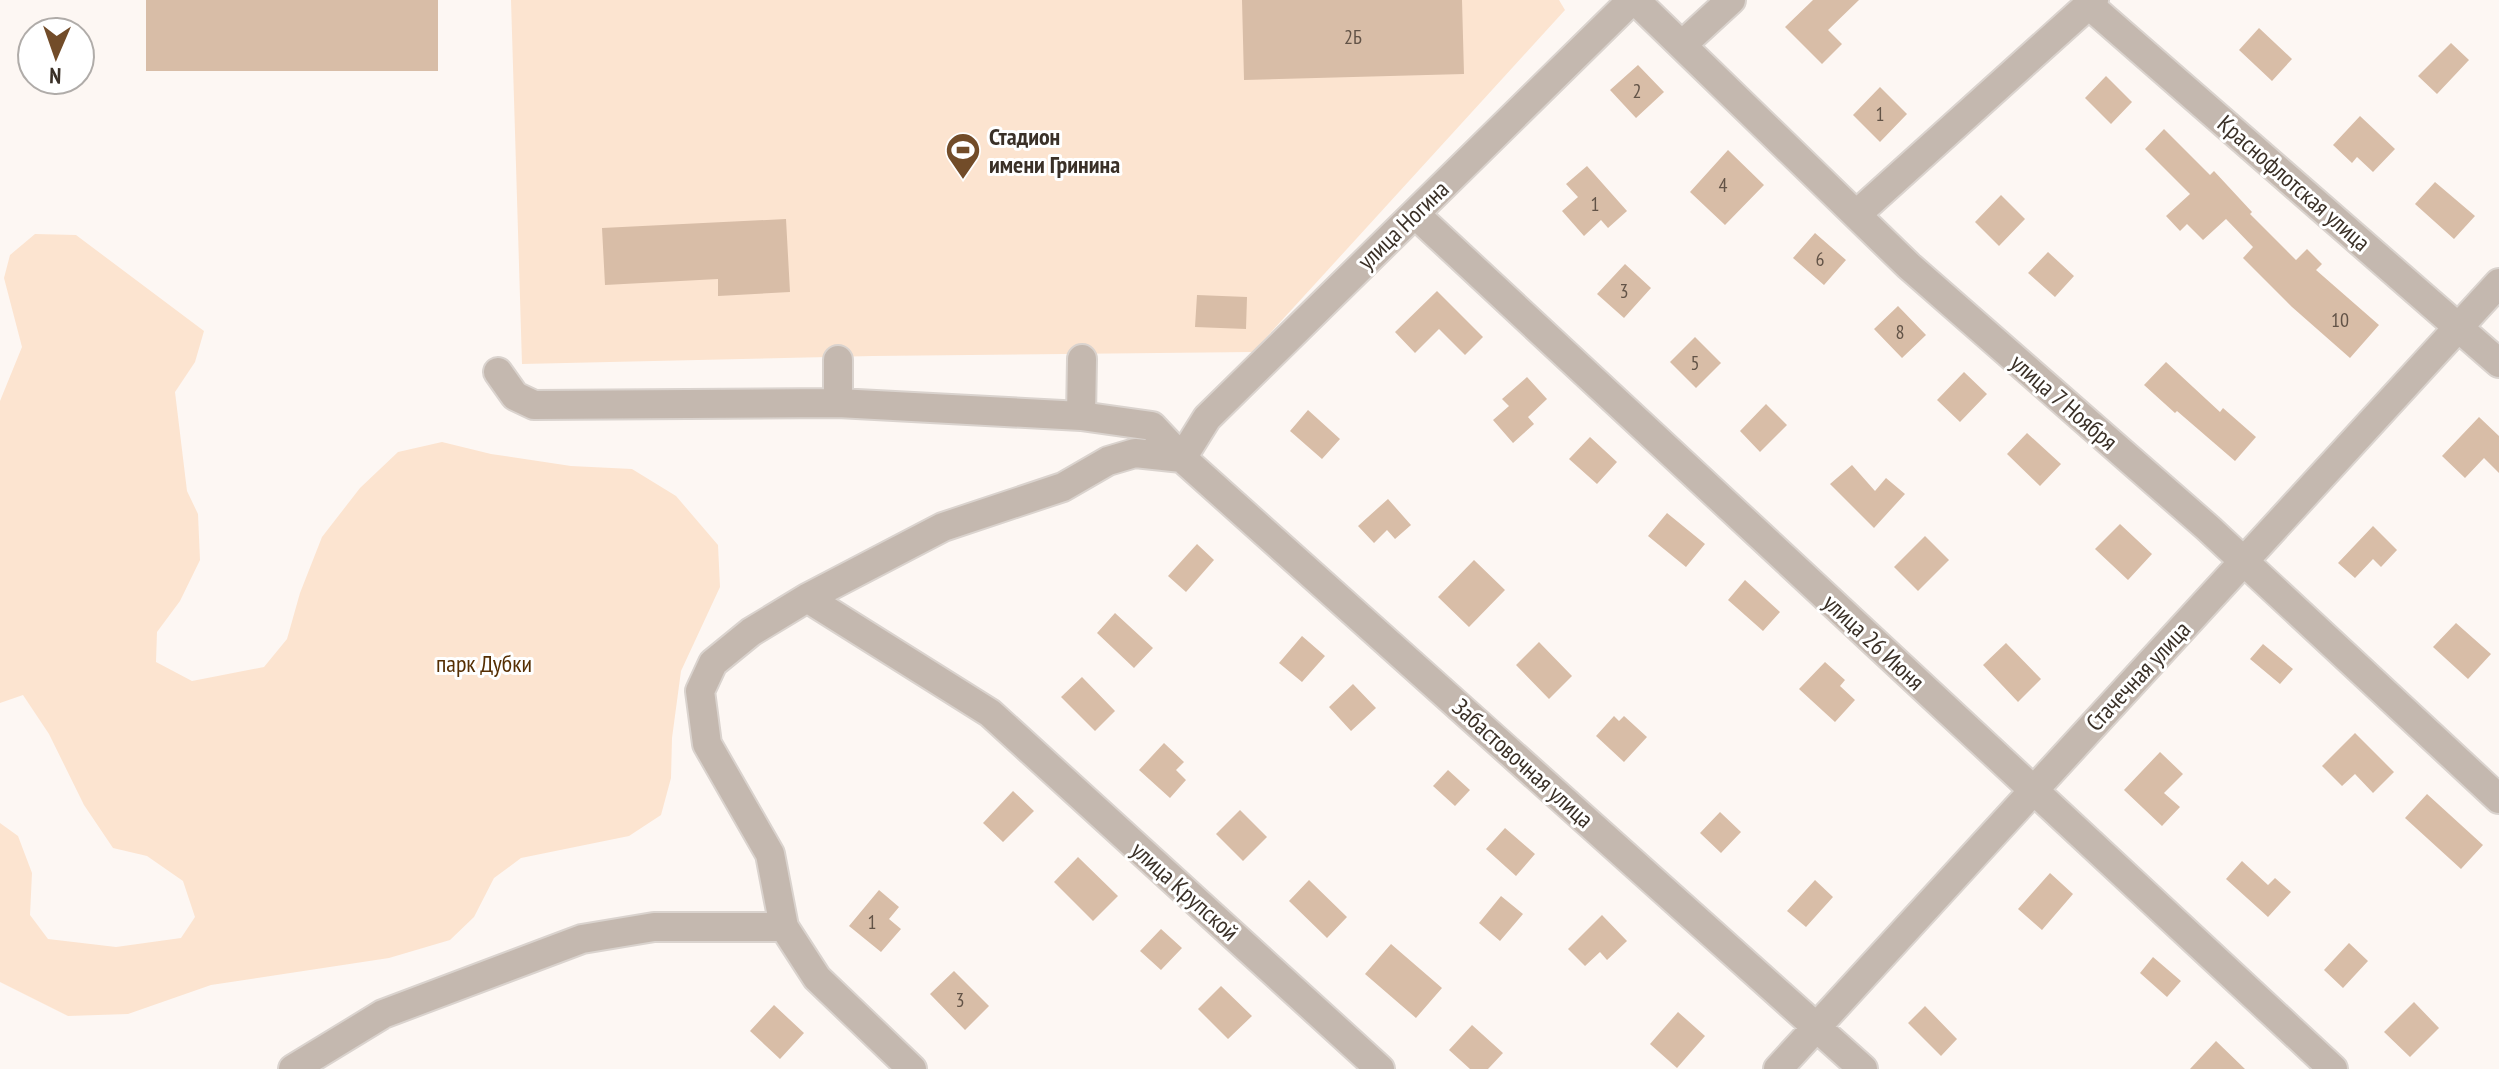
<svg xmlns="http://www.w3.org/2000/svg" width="2499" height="1069" font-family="'PT Sans Narrow',sans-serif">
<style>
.green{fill:#fce4d0}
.building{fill:#d8bda7}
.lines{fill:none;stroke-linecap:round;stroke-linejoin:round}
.minor-casing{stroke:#dad3ce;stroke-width:32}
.minor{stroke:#c4b8af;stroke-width:28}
.labels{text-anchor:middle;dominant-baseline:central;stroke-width:6;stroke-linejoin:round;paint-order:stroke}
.number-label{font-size:20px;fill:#625347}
.poi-label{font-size:24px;font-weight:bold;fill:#3a3027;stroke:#fff;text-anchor:start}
.street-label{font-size:24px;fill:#3a3027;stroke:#fff}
.park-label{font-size:24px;fill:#562f03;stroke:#fff}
</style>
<rect width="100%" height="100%" fill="#fdf7f3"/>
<path class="green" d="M 511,0 L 1559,0 L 1565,10 L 1253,352 L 873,356 L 522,364 Z
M 35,234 L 76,235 L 204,331 L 195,362 L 175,392 L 187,491 L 198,514 L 200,560 L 180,601 L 157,632 L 156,662 L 192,681 L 264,667 L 287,639 L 300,593 L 322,537 L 360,488 L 398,452 L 442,442 L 491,454 L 571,466 L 632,469 L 676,496 L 718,545 L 720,587 L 681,671 L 672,738 L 671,778 L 661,815 L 629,836 L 521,858 L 494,878 L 474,917 L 450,940 L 389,958 L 211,985 L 128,1014 L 68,1016 L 0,982 L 0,823 L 18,836 L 32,873 L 30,915 L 48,939 L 116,947 L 181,938 L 195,917 L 183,881 L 147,856 L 113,848 L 84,805 L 49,734 L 23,695 L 0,703 L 0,401 L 22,347 L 4,278 L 10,255 Z"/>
<path class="building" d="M 146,0 L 438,0 L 438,71 L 146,71 Z
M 1242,0 L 1462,0 L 1464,74 L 1244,80 Z
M 1813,0 L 1859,0 L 1828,30 L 1842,44 L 1822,64 L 1785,27 Z
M 2259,28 L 2292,59 L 2272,81 L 2239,50 Z
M 2451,43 L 2469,60 L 2437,94 L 2418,76 Z
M 1638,65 L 1664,92 L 1636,118 L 1610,90 Z
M 2106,76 L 2132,102 L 2111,124 L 2085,98 Z
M 1880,87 L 1907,114 L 1880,142 L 1853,115 Z
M 2360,116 L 2395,149 L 2373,172 L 2357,157 L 2352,163 L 2333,145 Z
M 2164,129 L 2210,175 L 2214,171 L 2252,212 L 2250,214 L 2296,260 L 2307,249 L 2322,264 L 2316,270 L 2379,325 L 2350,358 L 2292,307 L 2243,258 L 2253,247 L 2226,219 L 2203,240 L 2187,224 L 2180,231 L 2166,216 L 2190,194 L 2145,149 Z
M 1728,150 L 1764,185 L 1725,225 L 1690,192 Z
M 1587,166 L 1627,211 L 1608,228 L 1601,220 L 1584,236 L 1562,211 L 1578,197 L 1566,184 Z
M 2435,182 L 2475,216 L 2454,239 L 2415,204 Z
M 2001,195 L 2025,219 L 1999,246 L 1975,222 Z
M 786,219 L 790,292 L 718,296 L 718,279 L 605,285 L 602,228 Z
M 1815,233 L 1846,260 L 1824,285 L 1793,258 Z
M 2048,252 L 2074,276 L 2055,297 L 2028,273 Z
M 1625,264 L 1651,288 L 1624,318 L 1597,294 Z
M 1437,291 L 1483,337 L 1465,355 L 1439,329 L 1415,353 L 1395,332 Z
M 1197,295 L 1247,297 L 1246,329 L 1195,327 Z
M 1898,306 L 1926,335 L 1902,358 L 1874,329 Z
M 1695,337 L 1721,363 L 1696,388 L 1670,362 Z
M 2166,362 L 2220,412 L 2223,408 L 2256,437 L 2235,461 L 2177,411 L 2175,413 L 2144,385 Z
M 1964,372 L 1987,394 L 1960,422 L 1937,400 Z
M 1527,377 L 1547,399 L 1528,417 L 1534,424 L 1513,443 L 1493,420 L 1509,406 L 1502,399 Z
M 1766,404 L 1787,425 L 1760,452 L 1740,431 Z
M 1308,410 L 1340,439 L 1322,459 L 1290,431 Z
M 2479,417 L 2499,436 L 2499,473 L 2484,458 L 2465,478 L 2442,456 Z
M 2027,433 L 2061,464 L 2040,486 L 2007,454 Z
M 1590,437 L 1617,462 L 1597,484 L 1569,459 Z
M 1852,465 L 1875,491 L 1886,478 L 1905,494 L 1874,528 L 1830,484 Z
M 1388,499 L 1411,525 L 1395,539 L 1387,530 L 1374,543 L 1358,526 Z
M 1667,513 L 1705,544 L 1686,567 L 1648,536 Z
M 2120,524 L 2152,554 L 2128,580 L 2095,549 Z
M 2373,526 L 2397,550 L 2381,567 L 2373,559 L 2355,578 L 2338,563 Z
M 1925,536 L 1949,560 L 1918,591 L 1894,567 Z
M 1197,544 L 1214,560 L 1186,592 L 1168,576 Z
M 1474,560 L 1505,590 L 1469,627 L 1438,597 Z
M 1745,580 L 1780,612 L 1763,631 L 1728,600 Z
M 1115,613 L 1153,648 L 1134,668 L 1097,633 Z
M 2456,623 L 2491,654 L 2468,679 L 2433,647 Z
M 1302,636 L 1325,656 L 1302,682 L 1279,663 Z
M 1539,642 L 1572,676 L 1549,699 L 1516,665 Z
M 2006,643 L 2041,679 L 2018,702 L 1983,665 Z
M 2263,644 L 2293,669 L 2280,684 L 2250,659 Z
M 1825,662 L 1845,680 L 1840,686 L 1855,700 L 1835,722 L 1799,689 Z
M 1082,677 L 1115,711 L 1095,731 L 1061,697 Z
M 1353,684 L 1376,708 L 1351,731 L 1329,707 Z
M 1614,716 L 1619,721 L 1624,716 L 1647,737 L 1624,762 L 1596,736 Z
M 2355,733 L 2394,772 L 2373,793 L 2355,774 L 2342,786 L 2322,766 Z
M 1164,743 L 1184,762 L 1176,770 L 1186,780 L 1170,798 L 1139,770 Z
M 2160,752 L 2183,774 L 2164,793 L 2180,807 L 2162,826 L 2124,790 Z
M 1448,770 L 1470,790 L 1455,806 L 1433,786 Z
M 1013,791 L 1034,811 L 1003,842 L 983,823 Z
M 2427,794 L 2483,845 L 2461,869 L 2405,818 Z
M 1240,810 L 1267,837 L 1243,861 L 1216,834 Z
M 1720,812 L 1741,832 L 1721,853 L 1700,833 Z
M 1505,828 L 1535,854 L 1516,876 L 1486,849 Z
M 1078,857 L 1118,896 L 1093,921 L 1054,882 Z
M 2242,861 L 2268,885 L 2275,878 L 2291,892 L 2268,917 L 2226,879 Z
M 2050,873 L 2073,894 L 2042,930 L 2018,909 Z
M 1309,880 L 1347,917 L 1327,938 L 1289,901 Z
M 1815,880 L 1833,897 L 1806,927 L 1787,911 Z
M 879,890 L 899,907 L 889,919 L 901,929 L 881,952 L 849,926 Z
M 1501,896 L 1523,914 L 1500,941 L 1479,923 Z
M 1602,915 L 1627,941 L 1607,960 L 1600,952 L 1585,966 L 1568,949 Z
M 1161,929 L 1182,948 L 1161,970 L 1140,951 Z
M 2349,943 L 2368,961 L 2343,988 L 2324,970 Z
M 1391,944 L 1442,988 L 1416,1018 L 1365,974 Z
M 2153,957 L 2181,981 L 2167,997 L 2140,973 Z
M 954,971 L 989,1006 L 965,1030 L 930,994 Z
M 1221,986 L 1252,1016 L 1228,1039 L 1198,1009 Z
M 2414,1002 L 2439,1028 L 2410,1057 L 2384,1032 Z
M 774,1005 L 804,1033 L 780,1059 L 750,1031 Z
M 1925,1006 L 1957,1039 L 1941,1056 L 1908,1023 Z
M 1678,1012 L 1705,1036 L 1677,1068 L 1650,1044 Z
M 1472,1025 L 1503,1053 L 1488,1069 L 1470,1069 L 1449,1050 Z
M 2216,1041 L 2245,1069 L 2190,1069 Z"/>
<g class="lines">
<g class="minor-casing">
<path id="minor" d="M 1635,0 L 1909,266 L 2208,528 L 2499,799
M 2089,5 L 2499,363
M 1682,45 L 1731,0
M 1415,214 L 2333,1069
M 1857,214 L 2094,0
M 838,360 L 838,403
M 498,372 L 515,396 L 534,405 L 838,403 L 1081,416 L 1152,426 L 1182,458 L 1863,1069
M 1081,416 L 1082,359
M 1182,458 L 1207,418 L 1632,0
M 807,598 L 990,713 L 1380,1069
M 293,1069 L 383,1014 L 582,939 L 654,927 L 784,927
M 912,1069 L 817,978 L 784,927 L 770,854 L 707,744 L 700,691 L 713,663 L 751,632 L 807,598 L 943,527 L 1063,487 L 1108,461 L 1135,453 L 1182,458
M 1778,1069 L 2499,283"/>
</g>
<use href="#minor" class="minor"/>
</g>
<defs>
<g id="stadium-pin" transform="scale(1.8)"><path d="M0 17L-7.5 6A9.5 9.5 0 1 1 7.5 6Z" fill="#724c29" stroke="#fff"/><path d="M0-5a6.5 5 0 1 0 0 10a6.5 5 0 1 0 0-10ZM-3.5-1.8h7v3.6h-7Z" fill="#fff"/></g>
</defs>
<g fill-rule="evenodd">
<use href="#stadium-pin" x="963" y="150"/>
</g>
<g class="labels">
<g class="number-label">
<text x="1353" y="37">2Б</text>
<text x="1637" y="91">2</text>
<text x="1880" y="114">1</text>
<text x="1723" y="185">4</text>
<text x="1595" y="204">1</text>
<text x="1820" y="259">6</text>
<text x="1624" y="291">3</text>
<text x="2340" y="320">10</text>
<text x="1900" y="332">8</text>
<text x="1695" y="363">5</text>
<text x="872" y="922">1</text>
<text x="960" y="1000">3</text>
</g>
<g class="poi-label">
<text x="989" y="136">Стадион<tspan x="989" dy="28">имени Гринина</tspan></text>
</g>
<g class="street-label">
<text transform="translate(2294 183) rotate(41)">Краснофлотская улица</text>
<text transform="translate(1403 225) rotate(-44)">улица Ногина</text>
<text transform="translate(2064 402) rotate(41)">улица 7 Ноября</text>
<text transform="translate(1874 642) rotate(43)">улица 26 Июня</text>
<text transform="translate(2138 676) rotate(-47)">Стачечная улица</text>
<text transform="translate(1523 763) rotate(42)">Забастовочная улица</text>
<text transform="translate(1185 891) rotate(42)">улица Крупской</text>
</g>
<g class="park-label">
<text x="484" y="663">парк Дубки</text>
</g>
</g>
<g transform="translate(56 56) rotate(182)"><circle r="38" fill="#ffffff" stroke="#b0aca9" stroke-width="2"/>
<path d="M0-6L14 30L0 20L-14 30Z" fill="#724c29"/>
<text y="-12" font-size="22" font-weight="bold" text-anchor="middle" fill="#3a3027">N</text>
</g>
</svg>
